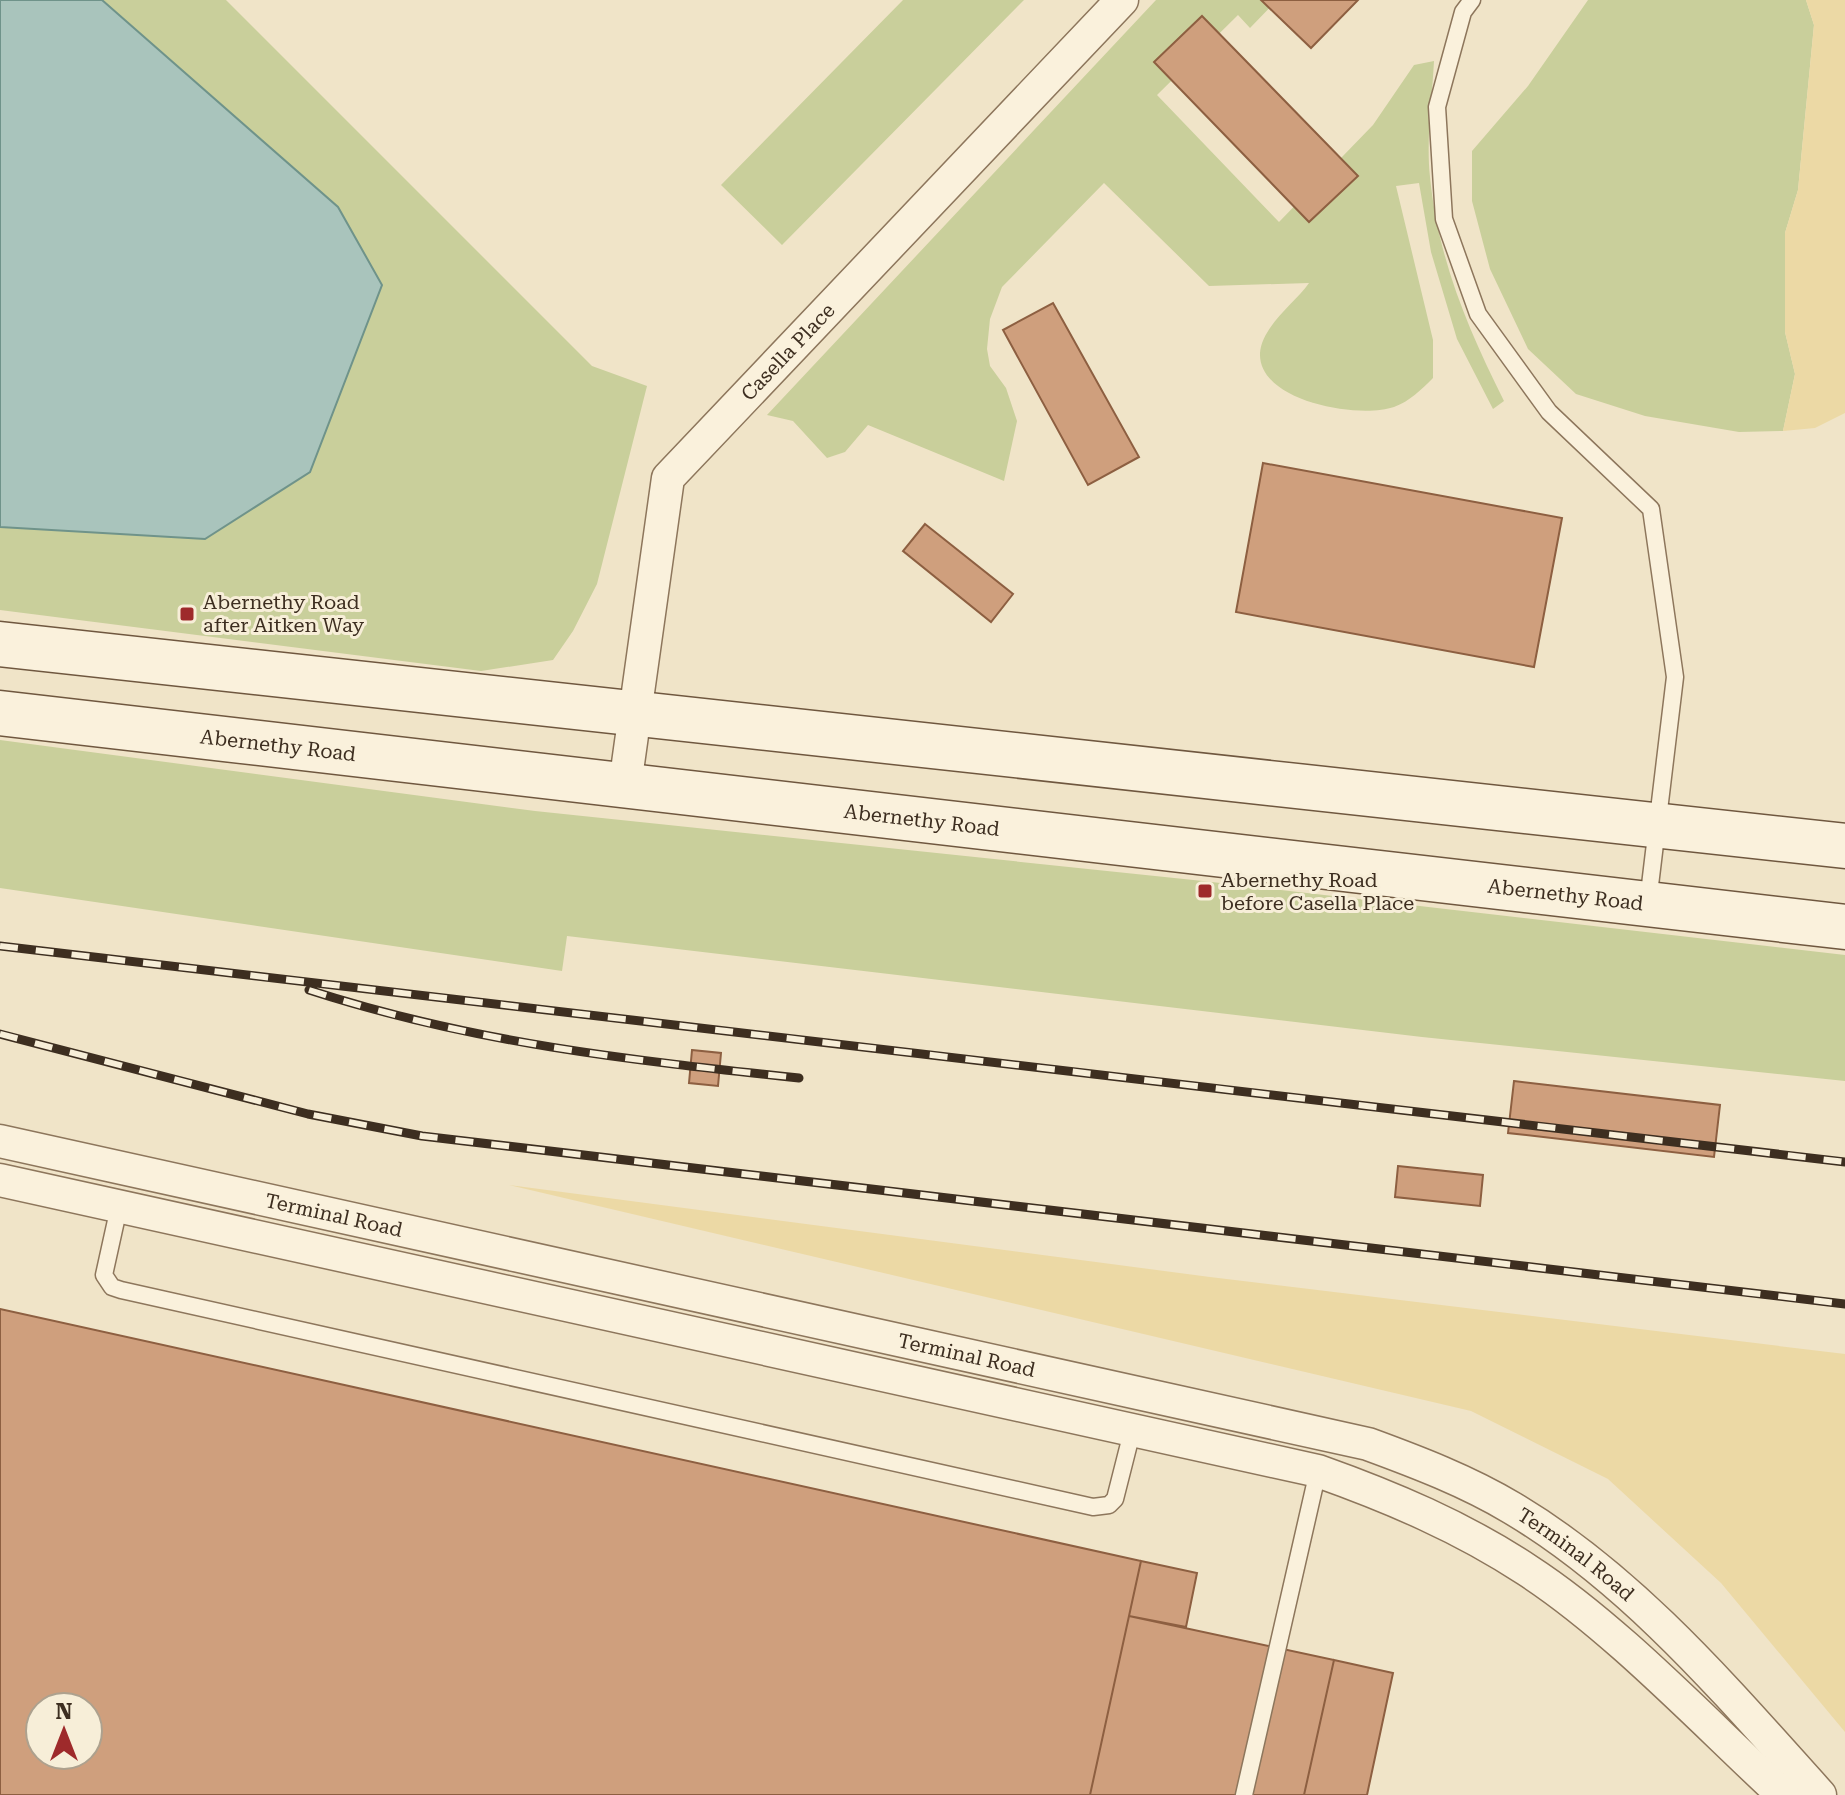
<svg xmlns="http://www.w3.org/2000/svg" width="1845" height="1795" font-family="'Roboto Serif',serif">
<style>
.green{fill:#c9cf9b}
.sand{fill:#ecd9a5}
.water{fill:#a9c4bc;stroke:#6f938a;stroke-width:2}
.building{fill:#cf9f7d;stroke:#8d5f41;stroke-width:2;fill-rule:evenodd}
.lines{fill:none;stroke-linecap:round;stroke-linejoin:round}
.service-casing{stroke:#8d765c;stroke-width:19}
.minor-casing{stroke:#8d765c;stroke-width:35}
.secondary-casing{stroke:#6f573f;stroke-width:47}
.service{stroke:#faf1dc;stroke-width:16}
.minor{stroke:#faf1dc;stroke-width:32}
.secondary{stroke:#faf1dc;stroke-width:44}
.rail-casing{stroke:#3d2e20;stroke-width:9}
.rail{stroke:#f7eed8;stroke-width:6;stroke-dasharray:18;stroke-linecap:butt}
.poi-dot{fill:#9e2a2b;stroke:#f7eed8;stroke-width:3}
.labels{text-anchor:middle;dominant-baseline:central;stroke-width:6;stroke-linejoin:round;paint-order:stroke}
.street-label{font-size:20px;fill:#3d2e20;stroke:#f7eed8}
.poi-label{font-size:20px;fill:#3d2e20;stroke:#f7eed8;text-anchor:start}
</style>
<rect width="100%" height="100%" fill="#f0e4c8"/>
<path class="green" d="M 0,0 L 226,0 L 592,366 L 647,386 L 597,584 L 573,631 L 553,660 L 481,671 L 0,610 Z
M 903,0 L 1024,0 L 782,245 L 721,185 Z
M 1156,0 L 1277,0 L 1250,28 L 1238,15 L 1157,95 L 1279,222 L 1373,125 L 1414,65 L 1434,61 C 1432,99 1426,140 1430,177 C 1438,259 1468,329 1504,401 L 1493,409 L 1457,339 L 1431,252 L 1419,183 L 1396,186 L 1433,340 L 1433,378 C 1421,390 1410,401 1394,407 C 1359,419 1258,402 1260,353 C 1262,326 1295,303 1309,283 L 1209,286 L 1104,183 L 1002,287 L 990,319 L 987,349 L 990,366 L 1006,388 L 1017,421 L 1004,481 L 868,425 L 845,452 L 827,458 L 793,421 L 767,415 Z
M 1588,0 L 1806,0 L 1814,25 L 1798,190 L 1785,233 L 1785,332 L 1795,374 L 1783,431 L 1739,432 L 1645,416 L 1576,394 L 1528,349 L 1490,269 L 1472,201 L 1472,151 L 1528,86 Z
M 0,740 L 535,811 L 1203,881 L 1845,955 L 1845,1081 L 1422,1037 L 567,936 L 562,971 L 0,888 Z"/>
<path class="sand" d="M 1806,0 L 1845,0 L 1845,413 L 1815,428 L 1783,431 L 1795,374 L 1785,332 L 1785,233 L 1798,190 L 1814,25 Z
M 509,1185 L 1210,1277 L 1845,1354 L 1845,1732 L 1721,1583 L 1608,1479 L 1471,1411 Z"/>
<path class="water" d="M 0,0 L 102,0 L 338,207 L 382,285 L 310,472 L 205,539 L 0,527 Z"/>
<path class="building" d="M 1261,0 L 1358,0 L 1311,48 Z
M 1202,16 L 1358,176 L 1309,222 L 1154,62 Z
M 1053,303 L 1139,457 L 1088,485 L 1003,330 Z
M 1263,463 L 1562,518 L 1534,667 L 1236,612 Z
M 925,524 L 1013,594 L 991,622 L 903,551 Z
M 692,1050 L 721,1053 L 718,1086 L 689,1083 Z
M 1514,1081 L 1720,1105 L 1714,1157 L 1508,1133 Z
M 1398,1166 L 1483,1175 L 1480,1206 L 1395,1197 Z
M 0,1309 L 1141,1561 L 1090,1795 L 0,1795 ZM 40,1707 L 88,1707 L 88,1755 L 40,1755 Z
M 1141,1561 L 1197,1573 L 1186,1627 L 1129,1616 Z
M 1129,1616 L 1334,1660 L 1304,1795 L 1090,1795 Z
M 1334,1660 L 1393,1673 L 1367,1795 L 1304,1795 Z"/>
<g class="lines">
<g class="service-casing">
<path id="service" d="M 1472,0 L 1463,12 L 1437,107 L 1444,219 L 1478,314 L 1549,412 L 1651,509 L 1675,677 L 1648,902
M 119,1207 L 104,1275 L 112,1287 L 121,1290 L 1093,1507 L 1109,1505 L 1115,1499 L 1133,1428
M 1244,1795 L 1318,1471"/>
</g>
<g class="minor-casing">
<g id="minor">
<path id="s1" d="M 625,785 L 668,478 L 1122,0"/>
<path id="s2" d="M 0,1141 L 1368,1444 C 1417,1462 1467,1481 1512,1508 C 1633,1580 1727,1692 1820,1795"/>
<path d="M 0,1180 L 1318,1471 C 1391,1497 1462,1527 1527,1570 C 1615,1627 1705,1723 1783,1795"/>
</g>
</g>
<g class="secondary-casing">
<g id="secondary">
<path d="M 0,644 L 1845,846"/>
<path id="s3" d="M 0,713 L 1845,927"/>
</g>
</g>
<use href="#service" class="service"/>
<use href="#minor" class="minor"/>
<use href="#secondary" class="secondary"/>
<g class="rail-casing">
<path id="rail" d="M 0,946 L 1845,1162
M 309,990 C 473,1043 629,1060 799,1078
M 0,1034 L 308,1114 L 422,1136 L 1845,1304"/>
</g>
<use href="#rail" class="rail"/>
</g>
<g class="poi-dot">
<rect x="179" y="606" width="16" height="16" rx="4"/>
<rect x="1197" y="883" width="16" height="16" rx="4"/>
</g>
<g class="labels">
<g class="street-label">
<text stroke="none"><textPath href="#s1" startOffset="484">Casella Place</textPath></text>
<text stroke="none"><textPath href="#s3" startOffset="280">Abernethy Road</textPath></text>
<text stroke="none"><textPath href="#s3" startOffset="928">Abernethy Road</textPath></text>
<text stroke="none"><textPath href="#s3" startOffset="1576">Abernethy Road</textPath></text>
<text stroke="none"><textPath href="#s2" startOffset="342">Terminal Road</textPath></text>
<text stroke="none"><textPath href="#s2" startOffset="990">Terminal Road</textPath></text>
<text stroke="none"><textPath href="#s2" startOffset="1638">Terminal Road</textPath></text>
</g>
<g class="poi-label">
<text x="203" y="602">Abernethy Road<tspan x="203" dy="23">after Aitken Way</tspan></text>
<text x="1221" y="880">Abernethy Road<tspan x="1221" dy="23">before Casella Place</tspan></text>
</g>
</g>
<g transform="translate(64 1731)"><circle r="38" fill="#f7eed8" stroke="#ada18e" stroke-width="2"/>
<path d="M0-6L14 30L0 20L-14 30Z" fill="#9e2a2b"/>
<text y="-12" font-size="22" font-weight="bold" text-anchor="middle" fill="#3d2e20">N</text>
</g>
</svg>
